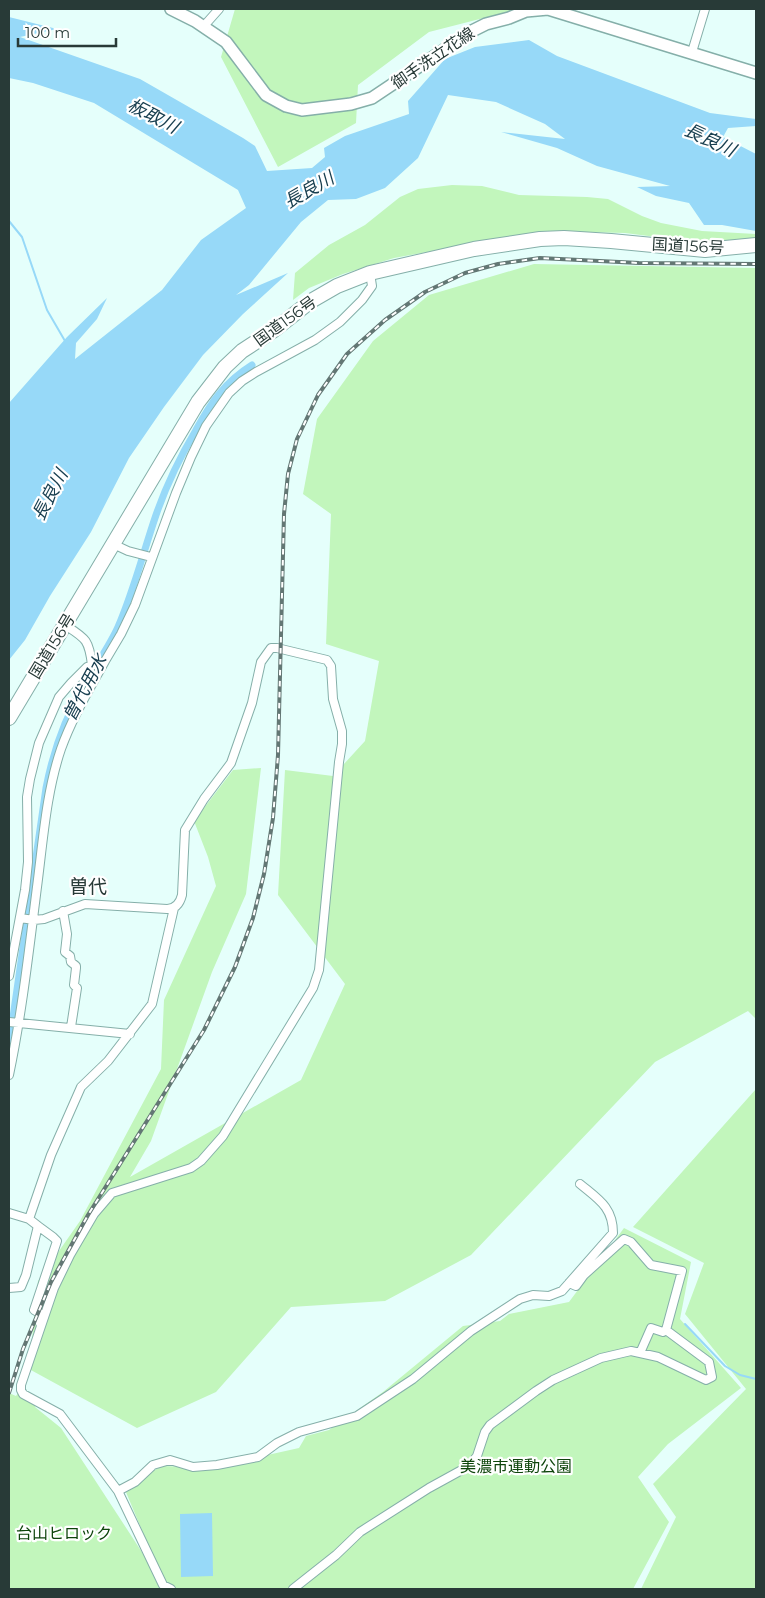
<svg xmlns="http://www.w3.org/2000/svg" width="765" height="1598" font-family="Montserrat,'Noto Sans JP',sans-serif">
<style>
.green{fill:#c2f6bc}
.water{fill:#97d9f8}
.lines{fill:none;stroke-linecap:round;stroke-linejoin:round}
.stream{stroke:#97d9f8;stroke-width:2}
.canal{stroke:#97d9f8;stroke-width:7}
.street-casing{stroke:#85afa9;stroke-width:10}
.secondary-casing{stroke:#85afa9;stroke-width:14}
.highway-casing{stroke:#85afa9;stroke-width:16}
.street{stroke:#fff;stroke-width:8}
.secondary{stroke:#fff;stroke-width:11}
.highway{stroke:#fff;stroke-width:14}
.rail-casing{stroke:#637774;stroke-width:4}
.rail{stroke:#fff;stroke-width:2;stroke-dasharray:5.5;stroke-linecap:butt}
.labels{text-anchor:middle;dominant-baseline:central;stroke-width:4.5;stroke-linejoin:round;paint-order:stroke}
.street-label{font-size:16px;fill:#283a37;stroke:#fff}
.park-label{font-size:16px;fill:#0e450b;stroke:#fff}
.water-label{font-size:18px;font-style:italic;fill:#1a4051;stroke:#fff}
.quarter-label{font-size:19px;fill:#283a37;stroke:#fff}
</style>
<rect width="100%" height="100%" fill="#e5fffb"/>
<path class="green" d="M 235,9 L 519,9 L 429,32 L 358,85 L 356,123 L 278,167 L 221,57 Z
M 452,185 L 482,186 L 519,195 L 587,197 L 608,199 L 642,216 L 661,223 L 702,231 L 756,234 L 756,238 L 711,244 L 625,233 L 543,231 L 394,258 L 343,274 L 309,288 L 293,300 L 295,273 L 329,245 L 365,225 L 400,197 L 418,189 Z
M 534,264 L 756,268 L 756,1019 L 748,1011 L 655,1062 L 471,1255 L 385,1301 L 291,1307 L 216,1392 L 137,1428 L 29,1369 L 38,1281 L 80,1221 L 161,1069 L 164,1000 L 216,886 L 208,857 L 194,821 L 233,770 L 261,768 L 246,894 L 212,972 L 151,1141 L 130,1177 L 301,1080 L 345,984 L 278,895 L 285,770 L 333,776 L 365,741 L 379,661 L 326,644 L 331,514 L 303,494 L 317,419 L 373,341 L 429,295 Z
M 756,1089 L 756,1589 L 641,1589 L 676,1517 L 653,1484 L 746,1389 L 685,1314 L 704,1263 L 633,1227 Z
M 624,1228 L 691,1262 L 680,1319 L 741,1388 L 668,1444 L 638,1477 L 669,1522 L 633,1589 L 176,1589 L 164,1583 L 123,1485 L 163,1466 L 193,1467 L 222,1465 L 299,1448 L 306,1436 L 329,1430 L 383,1392 L 463,1326 L 500,1321 L 509,1314 L 569,1302 Z
M 9,1393 L 16,1396 L 18,1393 L 23,1398 L 37,1402 L 35,1407 L 61,1428 L 166,1589 L 9,1589 Z"/>
<path class="water" d="M 9,17 L 57,29 L 20,37 L 140,79 L 243,138 L 255,146 L 267,171 L 312,168 L 325,157 L 324,148 L 345,136 L 409,114 L 408,101 L 445,59 L 475,47 L 529,40 L 557,56 L 710,113 L 756,119 L 756,126 L 728,128 L 723,137 L 756,154 L 756,231 L 722,225 L 704,225 L 689,203 L 656,196 L 637,187 L 670,186 L 597,166 L 557,148 L 501,132 L 565,139 L 545,124 L 496,102 L 448,95 L 418,158 L 385,188 L 356,199 L 328,200 L 301,222 L 249,285 L 236,295 L 288,273 L 243,314 L 203,355 L 164,407 L 129,458 L 91,532 L 50,596 L 25,640 L 9,660 L 9,403 L 67,337 L 107,298 L 97,319 L 76,343 L 75,359 L 162,290 L 201,240 L 246,208 L 238,190 L 94,103 L 33,83 L 9,78 Z
M 212,1513 L 213,1576 L 181,1577 L 180,1514 Z"/>
<g class="lines">
<path class="stream" d="M 9,221 L 22,237 L 47,310 L 65,341
M 685,1324 L 725,1366 L 740,1375 L 756,1379"/>
<path class="canal" d="M 9,1045 L 46,788 C 53,752 65,717 84,686 C 95,666 109,647 118,627 C 134,590 143,553 156,515 C 166,486 180,457 196,430 C 211,402 225,382 252,365"/>
<g class="street-casing">
<path id="street" d="M 203,27 L 219,9
M 692,52 L 705,9
M 113,544 L 128,551 L 151,557
M 65,625 C 85,638 89,639 92,665
M 63,911 L 67,934 L 65,952 L 70,956 L 71,962 L 76,966 L 76,968 L 74,985 L 77,988 L 71,1027
M 20,918 L 34,920 L 44,919 L 85,904 L 167,909 C 176,909 180,903 182,895 L 185,830 L 204,799 L 231,763 L 252,703 L 261,662 L 271,648 L 277,648 L 327,660 L 331,666 L 333,699 L 342,731 L 342,744 L 339,762 L 319,970 L 313,988 L 223,1136 L 201,1161 L 191,1168 L 112,1193 L 94,1214 L 70,1255 L 54,1288 L 21,1385 L 21,1390 L 23,1394 L 60,1414 L 118,1491 L 163,1585 L 171,1589
M 9,976 L 25,890 L 28,862 L 27,797 L 30,779 L 39,743 L 59,697 L 71,683 L 87,667 L 105,661 L 121,634 L 135,605 L 176,493 L 191,457 L 206,426 L 229,393 L 242,381 L 256,372 L 315,340 L 340,322 L 362,300 L 372,286 L 370,273
M 9,1022 L 130,1034
M 9,1075 C 22,1013 29,950 37,887 C 43,842 46,793 61,749 C 72,718 89,690 105,661
M 9,1213 L 29,1219 L 38,1226 L 26,1275 L 21,1287 L 9,1288
M 29,1219 L 51,1155 L 81,1087 L 108,1061 L 152,1004 L 174,908
M 38,1226 L 53,1237 L 57,1241 L 34,1310 L 41,1314 L 40,1323
M 569,1283 L 576,1286 L 584,1275 L 624,1239 L 631,1242 L 651,1265 L 682,1271 L 666,1330
M 118,1491 L 135,1482 L 153,1465 L 170,1460 L 193,1467 L 217,1465 L 258,1457 L 277,1443 L 299,1432 L 357,1416 L 413,1379 L 471,1331 L 520,1299 L 533,1295 L 549,1296 L 562,1291 L 613,1233 C 613,1207 598,1199 580,1184
M 293,1589 L 336,1555 L 360,1532 L 429,1488 L 469,1466 L 477,1456 L 485,1432 L 490,1425 L 536,1391 L 553,1380 L 601,1358 L 631,1351 L 658,1357 L 706,1380 L 712,1377 L 709,1362 L 666,1330 L 663,1332 L 651,1328 L 640,1353"/>
</g>
<g class="secondary-casing">
<path id="secondary" d="M 171,9 L 195,21 L 226,42 L 266,95 L 286,106 L 302,110 L 351,104 L 372,98 L 472,31 L 486,24 L 509,18 L 526,11 L 548,9 L 756,73"/>
</g>
<g class="highway-casing">
<path id="highway" d="M 9,718 L 198,402 L 225,367 L 242,351 L 274,330 L 311,301 L 337,286 L 370,273 L 474,249 L 540,239 L 564,238 L 611,241 L 705,250 L 756,245"/>
</g>
<use href="#street" class="street"/>
<use href="#secondary" class="secondary"/>
<use href="#highway" class="highway"/>
<g class="rail-casing">
<path id="rail" d="M 9,1393 L 23,1349 L 51,1282 L 88,1215 L 204,1030 L 235,967 L 253,918 L 264,874 L 273,818 L 278,755 L 284,514 L 288,474 L 297,439 L 318,395 L 347,354 L 385,320 L 425,292 L 465,273 L 498,264 L 540,258 L 639,263 L 756,264"/>
</g>
<use href="#rail" class="rail"/>
</g>
<g class="labels">
<g class="street-label">
<text transform="translate(433 58) rotate(-34)">御手洗立花線</text>
<text transform="translate(688 246) rotate(3)">国道156号</text>
<text transform="translate(285 321) rotate(-36)">国道156号</text>
<text transform="translate(52 646) rotate(-59)">国道156号</text>
</g>
<g class="park-label">
<text x="516" y="1466">美濃市運動公園</text>
<text x="64" y="1533">台山ヒロック</text>
</g>
<g class="water-label">
<text transform="translate(153 116) rotate(27)">板取川</text>
<text transform="translate(710 140) rotate(25)">長良川</text>
<text transform="translate(309 190) rotate(-30)">長良川</text>
<text transform="translate(50 495) rotate(-62)">長良川</text>
<text transform="translate(85 688) rotate(-62)">曽代用水</text>
</g>
<g class="quarter-label">
<text x="88" y="886">曽代</text>
</g>
</g>
<rect width="765" height="1598" fill="none" stroke="#283a37" stroke-width="20"/>
<path d="M18 38v8h98v-8" fill="none" stroke="#283a37" stroke-width="2.5"/>
<text x="25" y="38" font-size="15" fill="#283a37" stroke="#ffffff" stroke-width="4" paint-order="stroke">100 m</text>
</svg>
